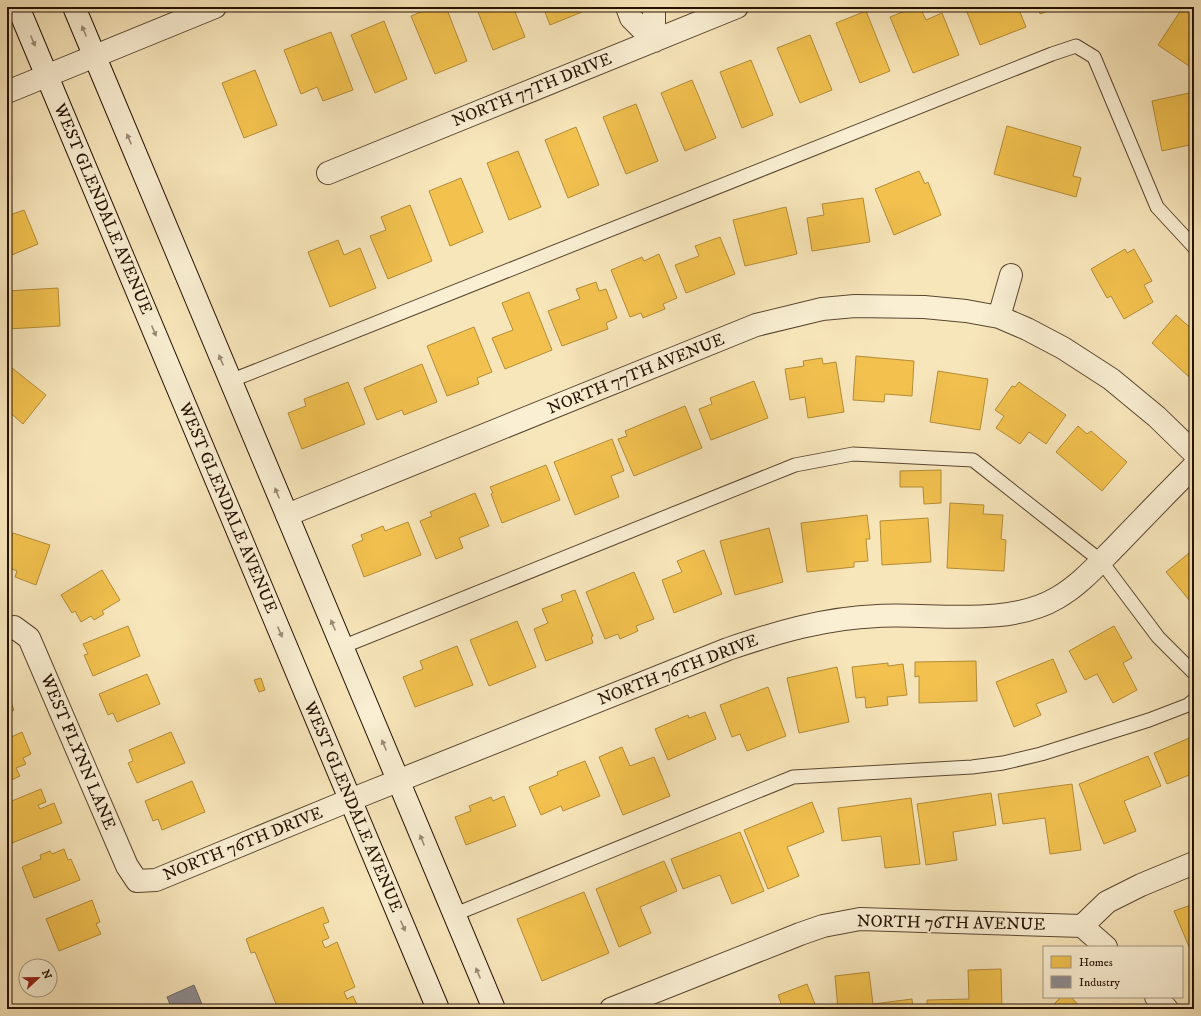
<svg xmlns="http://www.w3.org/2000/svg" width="1201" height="1016" font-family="'IM FELL DW Pica',serif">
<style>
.homes{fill:#f2c14e;stroke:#b48c37}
.industry{fill:#8d8d92;stroke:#6e6866}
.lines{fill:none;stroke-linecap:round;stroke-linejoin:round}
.service-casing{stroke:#59462f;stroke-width:15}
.minor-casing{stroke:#59462f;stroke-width:24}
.secondary-casing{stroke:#241100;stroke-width:24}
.service{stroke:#faefd3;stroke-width:13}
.minor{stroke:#faefd3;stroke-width:22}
.secondary{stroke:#faefd3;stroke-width:22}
.oneway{fill:#9a8b74}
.labels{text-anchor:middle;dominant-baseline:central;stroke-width:4;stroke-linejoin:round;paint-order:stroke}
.street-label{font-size:17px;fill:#241100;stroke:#faefd3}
</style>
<rect width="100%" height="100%" fill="#f8e6bb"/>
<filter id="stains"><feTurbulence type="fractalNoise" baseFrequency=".005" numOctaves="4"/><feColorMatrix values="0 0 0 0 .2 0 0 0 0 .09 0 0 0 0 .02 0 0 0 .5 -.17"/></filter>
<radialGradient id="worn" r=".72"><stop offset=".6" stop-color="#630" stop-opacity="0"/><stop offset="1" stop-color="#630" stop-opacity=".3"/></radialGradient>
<path class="homes" d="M 433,7 L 446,7 L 467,61 L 435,74 L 411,16 Z
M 476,7 L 513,7 L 525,37 L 493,50 Z
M 543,7 L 580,7 L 582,12 L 550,25 Z
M 915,7 L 920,7 L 926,20 L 942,13 L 959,55 L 913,73 L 890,17 Z
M 965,7 L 1018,7 L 1026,27 L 980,45 Z
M 1037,7 L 1059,7 L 1040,14 Z
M 1183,7 L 1192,7 L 1194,8 L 1194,65 L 1192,68 L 1158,45 Z
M 866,11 L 890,71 L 860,83 L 836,23 Z
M 384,21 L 407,79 L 375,93 L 351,35 Z
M 331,32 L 353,90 L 323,101 L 317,87 L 301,94 L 284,50 Z
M 810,35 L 832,90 L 800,103 L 777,48 Z
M 751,60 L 773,115 L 742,128 L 720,72 Z
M 255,70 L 277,125 L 244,138 L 222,83 Z
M 692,80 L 716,138 L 685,151 L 661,93 Z
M 1194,92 L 1194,144 L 1162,151 L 1152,101 Z
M 636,104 L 658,161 L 626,174 L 603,117 Z
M 1007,126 L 1081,147 L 1073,176 L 1081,178 L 1076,197 L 994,174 Z
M 576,127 L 599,185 L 568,198 L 545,140 Z
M 518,151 L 541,207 L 509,220 L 487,163 Z
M 919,171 L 925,184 L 928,182 L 941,215 L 894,235 L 875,189 Z
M 461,178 L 483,232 L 450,246 L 429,191 Z
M 863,198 L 870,242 L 812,251 L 807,218 L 824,215 L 822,204 Z
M 410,205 L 432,261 L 388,279 L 370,236 L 386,230 L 381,217 Z
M 786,207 L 797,254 L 745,266 L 733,220 Z
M 24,210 L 38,244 L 7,257 L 7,216 Z
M 720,237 L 735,274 L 686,293 L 675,265 L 699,256 L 695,246 Z
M 338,240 L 344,255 L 360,248 L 376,288 L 330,307 L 308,252 Z
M 1125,249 L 1127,253 L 1134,249 L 1152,281 L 1144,285 L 1153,302 L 1124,319 L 1111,296 L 1107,298 L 1091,269 Z
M 659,254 L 677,298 L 663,304 L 665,309 L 643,318 L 641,313 L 630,317 L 611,270 L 642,257 L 644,261 Z
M 596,282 L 599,291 L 606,289 L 617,318 L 606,323 L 608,329 L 562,346 L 548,311 L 580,299 L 576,289 Z
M 58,288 L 60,326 L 7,329 L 7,291 Z
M 529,292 L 552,350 L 505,369 L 492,338 L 513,330 L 502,303 Z
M 1176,315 L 1194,331 L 1194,373 L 1189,377 L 1152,343 Z
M 474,327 L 492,372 L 477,378 L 479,384 L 447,396 L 427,346 Z
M 856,356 L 914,361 L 912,396 L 885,394 L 884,402 L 853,400 Z
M 822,358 L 823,364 L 836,362 L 844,412 L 808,418 L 805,397 L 790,400 L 785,369 L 804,366 L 803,361 Z
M 7,364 L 46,395 L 23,424 L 7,410 Z
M 422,364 L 437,402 L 404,415 L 402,410 L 377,420 L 364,388 Z
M 938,371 L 988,379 L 980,430 L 930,422 Z
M 754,381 L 768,418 L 711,440 L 699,409 L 712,404 L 710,398 Z
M 348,382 L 365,424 L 302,449 L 288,413 L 306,406 L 304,399 Z
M 1019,382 L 1066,415 L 1046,444 L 1029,432 L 1020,444 L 996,428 L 1004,416 L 995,410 L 1012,386 L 1015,387 Z
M 685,406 L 702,448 L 634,476 L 618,439 L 627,436 L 625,431 Z
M 1078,426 L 1087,434 L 1091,431 L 1127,462 L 1102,491 L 1056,452 Z
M 612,439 L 624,471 L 611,476 L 619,497 L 575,515 L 554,462 Z
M 546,465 L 560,500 L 502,523 L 491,494 L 493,493 L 490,487 Z
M 941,470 L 941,503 L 924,504 L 923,487 L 900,487 L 900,471 Z
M 475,493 L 489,526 L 459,538 L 463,548 L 436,559 L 420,521 L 432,516 L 430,512 Z
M 950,503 L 984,505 L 983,514 L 1003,515 L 1001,539 L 1006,540 L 1004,571 L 947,568 Z
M 867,515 L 870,539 L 866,539 L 868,561 L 854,562 L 854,567 L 807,572 L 801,523 Z
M 928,518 L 931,562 L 882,565 L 880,521 Z
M 408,522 L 421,555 L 364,577 L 352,545 L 363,540 L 361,535 L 383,526 L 385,531 Z
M 769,528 L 783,582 L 735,595 L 720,541 Z
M 13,533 L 50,545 L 36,585 L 15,577 L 17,571 L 7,567 L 7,551 Z
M 1194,549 L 1194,606 L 1166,572 Z
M 704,550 L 722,594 L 674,613 L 662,580 L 682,572 L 677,561 Z
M 102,570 L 120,600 L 102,611 L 104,614 L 94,620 L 91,616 L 81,622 L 75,611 L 72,613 L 61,595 Z
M 634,572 L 654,619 L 636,626 L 638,631 L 620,639 L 618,634 L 605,639 L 586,592 Z
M 575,590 L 593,636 L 591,637 L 593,643 L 546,661 L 534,629 L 548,623 L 542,609 L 563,601 L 561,595 Z
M 517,621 L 536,667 L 489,686 L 470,640 Z
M 128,626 L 140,656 L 93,676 L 84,655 L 88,654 L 83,644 Z
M 1114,626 L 1132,658 L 1123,663 L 1137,690 L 1113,703 L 1097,674 L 1085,680 L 1069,651 Z
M 457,646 L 473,685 L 415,707 L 403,677 L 423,669 L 420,661 Z
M 1053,659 L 1067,692 L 1036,704 L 1041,715 L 1014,727 L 996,682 Z
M 976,661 L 977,701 L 919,703 L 919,676 L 915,677 L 915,662 Z
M 888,663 L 888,666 L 903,664 L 907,695 L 887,697 L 888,705 L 866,708 L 865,697 L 856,698 L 852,667 Z
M 837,667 L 849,722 L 799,733 L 787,678 Z
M 147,674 L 160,704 L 117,722 L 113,713 L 108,715 L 99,694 Z
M 261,678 L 265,690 L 259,692 L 254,680 Z
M 768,687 L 786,736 L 747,751 L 740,734 L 732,737 L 720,705 Z
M 7,693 L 14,710 L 7,713 Z
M 705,712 L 716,739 L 668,760 L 655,729 L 688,715 L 689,718 Z
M 22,732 L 31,754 L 23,758 L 26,764 L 16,768 L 20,776 L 7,782 L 7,739 Z
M 171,732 L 185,763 L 137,783 L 128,763 L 133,761 L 129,750 Z
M 1194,736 L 1194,773 L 1167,784 L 1154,753 Z
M 622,747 L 630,766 L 654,757 L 670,796 L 623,815 L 599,757 Z
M 1148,756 L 1161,786 L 1124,801 L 1136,831 L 1104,844 L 1079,784 Z
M 585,761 L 600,796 L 563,811 L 561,806 L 541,815 L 529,787 L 558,775 L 557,772 Z
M 192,781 L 205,812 L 162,830 L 158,819 L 153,821 L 145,801 Z
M 1072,784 L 1081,850 L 1050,854 L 1045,818 L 1003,824 L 998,794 Z
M 41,789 L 46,802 L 38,805 L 40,809 L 54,803 L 62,823 L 7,845 L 7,803 Z
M 991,793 L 996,825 L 953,832 L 957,860 L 926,865 L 917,804 Z
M 504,796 L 516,826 L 466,845 L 455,817 L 471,811 L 469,806 L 491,797 L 493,801 Z
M 911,798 L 920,864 L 885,868 L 881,836 L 842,841 L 838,808 Z
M 812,802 L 824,832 L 787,847 L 799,876 L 768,889 L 744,830 Z
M 740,832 L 764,891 L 732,904 L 720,875 L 683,889 L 671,859 Z
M 64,849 L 68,860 L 71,859 L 80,880 L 34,898 L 22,867 L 41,859 L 40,855 L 50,851 L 52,854 Z
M 664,861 L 677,891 L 640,907 L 651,933 L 619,947 L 596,889 Z
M 584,892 L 609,953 L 542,981 L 517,919 Z
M 92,900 L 100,922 L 96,924 L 101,934 L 59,951 L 46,919 Z
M 1194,904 L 1194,948 L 1190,949 L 1174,911 Z
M 323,907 L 329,922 L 323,924 L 329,938 L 322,941 L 325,948 L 337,942 L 355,987 L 344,992 L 347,999 L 353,996 L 359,1009 L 278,1009 L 255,952 L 251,953 L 246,939 Z
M 1001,969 L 1002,1009 L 927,1009 L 927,1000 L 969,999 L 968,970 Z
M 869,972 L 873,1004 L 912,999 L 913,1009 L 838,1009 L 835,976 Z
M 807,984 L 817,1009 L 783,1009 L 778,995 Z
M 1061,997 L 1071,997 L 1082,1009 L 1049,1009 Z"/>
<path class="industry" d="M 194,985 L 204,1009 L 172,1009 L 167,997 Z"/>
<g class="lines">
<g class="service-casing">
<path id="service" d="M 230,381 L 1052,54 L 1076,46 L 1094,57 L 1157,207 L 1194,247
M 342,647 L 795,465 L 853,454 L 973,460 L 1101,561 L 1158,637 L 1194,673
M 453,915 L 793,777 L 972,767 L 1003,763 L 1041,754 L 1149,720 L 1188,705 L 1194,700"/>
</g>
<g class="minor-casing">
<path id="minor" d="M 627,7 L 631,18 L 654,41
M 653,7 L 654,12 L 654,41
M 7,92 L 215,7
M 328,173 L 737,7
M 999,317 L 1011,275
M 287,515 L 756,325 L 822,309 L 855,306 L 924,307 L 966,311 L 999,317 L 1027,329 L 1063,348 L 1111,379 L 1157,417 L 1194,453
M 7,629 L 14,627 L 29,638 L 127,866 L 137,881 L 156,880 L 350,800 L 728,649 C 778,632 825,618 878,616 C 934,613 1008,627 1057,598 C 1080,585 1098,564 1116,546 C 1142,519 1168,492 1194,466
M 1082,926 L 1106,947
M 1156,997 L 1167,1009
M 611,1009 L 800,934 L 823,926 L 860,919 L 1082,926 L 1107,902 L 1141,885 L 1194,863"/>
</g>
<g class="secondary-casing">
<path id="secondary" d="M 18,7 L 438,1009
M 74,7 L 494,1009"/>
</g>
<use href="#service" class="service"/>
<use href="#minor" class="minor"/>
<use href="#secondary" class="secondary"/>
</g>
<defs><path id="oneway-solid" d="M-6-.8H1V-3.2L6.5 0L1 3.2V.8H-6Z"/></defs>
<g class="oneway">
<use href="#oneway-solid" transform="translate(84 31) rotate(-113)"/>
<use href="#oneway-solid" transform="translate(33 41) rotate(67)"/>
<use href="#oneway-solid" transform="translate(129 139) rotate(-113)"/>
<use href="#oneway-solid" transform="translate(154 331) rotate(67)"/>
<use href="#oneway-solid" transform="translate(221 360) rotate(-113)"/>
<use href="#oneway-solid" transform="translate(277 493) rotate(-113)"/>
<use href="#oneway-solid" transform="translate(333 625) rotate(-113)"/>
<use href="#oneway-solid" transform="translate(280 632) rotate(67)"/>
<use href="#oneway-solid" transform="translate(384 745) rotate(-113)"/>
<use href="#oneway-solid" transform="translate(422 840) rotate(-112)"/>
<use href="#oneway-solid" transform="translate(403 926) rotate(67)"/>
<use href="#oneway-solid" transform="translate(478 973) rotate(-113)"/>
</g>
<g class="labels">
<g class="street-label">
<text transform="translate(532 90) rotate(-22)">NORTH 77TH DRIVE</text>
<text transform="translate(103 209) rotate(67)">WEST GLENDALE AVENUE</text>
<text transform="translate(636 374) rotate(-22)">NORTH 77TH AVENUE</text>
<text transform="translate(228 508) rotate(67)">WEST GLENDALE AVENUE</text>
<text transform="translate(678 670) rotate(-21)">NORTH 76TH DRIVE</text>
<text transform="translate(78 752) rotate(67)">WEST FLYNN LANE</text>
<text transform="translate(353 807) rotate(67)">WEST GLENDALE AVENUE</text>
<text transform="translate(243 844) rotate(-22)">NORTH 76TH DRIVE</text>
<text transform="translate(951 923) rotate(1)">NORTH 76TH AVENUE</text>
</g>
</g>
<rect width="1201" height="1016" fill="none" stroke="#f8e6bb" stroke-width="24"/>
<rect x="8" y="8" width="1185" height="1000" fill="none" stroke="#241100" stroke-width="2"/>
<rect x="12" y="12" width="1177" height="992" fill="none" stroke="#241100"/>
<rect x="1043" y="946" width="140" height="52" fill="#faefd3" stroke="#a4967f"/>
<rect x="1051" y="956" width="20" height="12" fill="#f2c14e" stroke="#a4967f"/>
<text x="1079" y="966" font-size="12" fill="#241100">Homes</text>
<rect x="1051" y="976" width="20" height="12" fill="#8d8d92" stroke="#a4967f"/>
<text x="1079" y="986" font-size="12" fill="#241100">Industry</text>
<g transform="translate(38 978) rotate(68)"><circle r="19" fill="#faefd3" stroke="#a4967f"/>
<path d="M0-3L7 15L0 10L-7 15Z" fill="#8f2418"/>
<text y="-6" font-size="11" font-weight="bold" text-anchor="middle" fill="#241100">N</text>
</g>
<rect width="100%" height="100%" filter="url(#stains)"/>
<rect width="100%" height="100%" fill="url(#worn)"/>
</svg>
